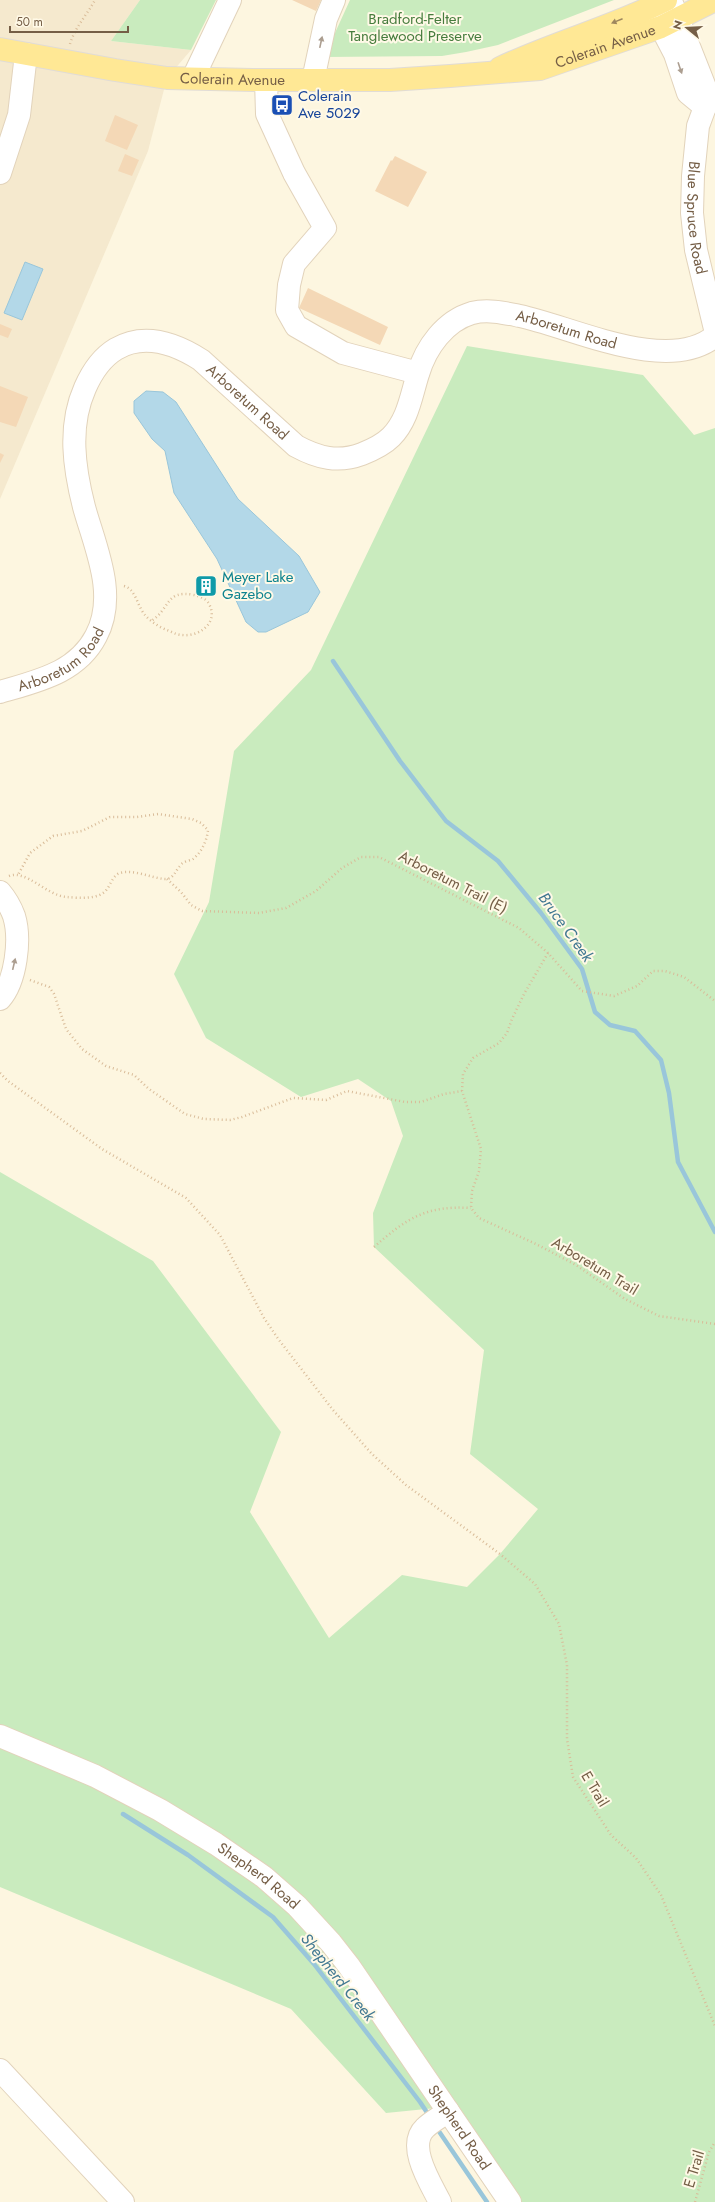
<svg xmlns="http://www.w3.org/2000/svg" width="715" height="2202" font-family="Jost,sans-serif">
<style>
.residential{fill:#f5e9ce}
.green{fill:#c9ebbe}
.water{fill:#b3d8e8;stroke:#99c6da}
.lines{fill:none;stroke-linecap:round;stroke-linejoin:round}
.stream{stroke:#99c6da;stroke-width:4.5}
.building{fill:#f4d8b6}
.minor-casing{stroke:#e2d3bb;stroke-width:24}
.major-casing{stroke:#e1dcd6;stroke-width:24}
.path{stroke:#d9bc99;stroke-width:2.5;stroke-dasharray:1 3;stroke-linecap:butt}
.minor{stroke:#fff;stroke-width:22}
.major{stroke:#ffe895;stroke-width:22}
.oneway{fill:#9e875e}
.oneway2{fill:#ac9e90}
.labels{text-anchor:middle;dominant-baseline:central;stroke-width:4;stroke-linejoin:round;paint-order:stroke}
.park-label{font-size:15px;fill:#467c3d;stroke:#fff9e7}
.street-label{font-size:15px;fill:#755e46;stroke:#fff9e7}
.transit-label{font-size:15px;fill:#164399;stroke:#fff9e7;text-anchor:start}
.culture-label{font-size:15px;fill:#0d838f;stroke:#fff9e7;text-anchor:start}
.water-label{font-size:16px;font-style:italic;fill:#417892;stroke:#fff9e7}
</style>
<rect width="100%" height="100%" fill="#fdf6e0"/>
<path class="residential" d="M 0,0 L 140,0 L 111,41 L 191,50 L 167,78 L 148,151 L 0,499 Z"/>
<path class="green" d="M 140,0 L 216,0 L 191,50 L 111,41 Z
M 350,0 L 614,0 L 498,45 L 466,52 L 442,56 L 324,57 Z
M 467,346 L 643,375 L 694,435 L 715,428 L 715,2202 L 510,2202 L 456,2106 L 386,2113 L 291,2009 L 0,1887 L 0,1172 L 153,1261 L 281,1432 L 250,1512 L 329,1638 L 402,1575 L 467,1587 L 500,1554 L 538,1509 L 470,1454 L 484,1350 L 374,1247 L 373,1213 L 403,1136 L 391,1101 L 358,1079 L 301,1097 L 206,1038 L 174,974 L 209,902 L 234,751 L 311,670 Z"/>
<path class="water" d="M 25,262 L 43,269 L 22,320 L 4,313 Z
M 146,391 L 163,392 L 176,402 L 238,499 L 299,556 L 320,592 L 308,612 L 266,632 L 258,632 L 246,622 L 217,559 L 174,493 L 165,451 L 152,439 L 134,413 L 134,401 Z"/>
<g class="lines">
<path class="stream" d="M 333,661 L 400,761 L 446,821 L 498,861 L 541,913 L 582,969 L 595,1012 L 610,1025 L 635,1031 L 661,1060 L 669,1093 L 678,1162 L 715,1232
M 123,1814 L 188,1855 L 273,1917 L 314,1964 L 420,2102 L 430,2117
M 436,2127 L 487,2202"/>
</g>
<path class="building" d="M 292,0 L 321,0 L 316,11 Z
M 115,115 L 138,125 L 127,150 L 105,141 Z
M 125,154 L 139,160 L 132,176 L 118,171 Z
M 395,156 L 427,172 L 408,207 L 375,191 L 391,160 L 392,161 Z
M 308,288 L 388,327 L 380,345 L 299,308 Z
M 0,324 L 12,329 L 8,338 L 0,335 Z
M 0,386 L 28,397 L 16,427 L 0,422 Z
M 0,453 L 4,455 L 0,463 Z
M 206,580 L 211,583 L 210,589 L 205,591 L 201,588 L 201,582 Z"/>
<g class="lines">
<g class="minor-casing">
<g id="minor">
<path id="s1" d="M 671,1 L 705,87 L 705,107 L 698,126 L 693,176 L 692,213 L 696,250 L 715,329"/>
<path d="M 654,9 L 661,27 L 675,54 L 688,93 L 705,107"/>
<path d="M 193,78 L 230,0"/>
<path d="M 266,80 L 267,114 L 294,173 L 325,228 L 294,264 L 289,285 L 287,310 L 296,326 L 343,353 L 418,373"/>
<path d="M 313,80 L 326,19 L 334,0"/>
<path d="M 0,173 L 19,115 L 26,54"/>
<path id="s2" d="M 0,692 C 37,681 77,673 96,636 C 118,595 95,547 84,507 C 74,468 68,426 85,388 C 92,372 101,358 116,349 C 145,332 176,344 201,360 L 296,446 C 318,458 338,463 362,454 C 372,450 383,445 391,437 C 408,420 411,396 418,374 C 426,347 445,321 472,313 C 488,309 505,313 520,316 C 572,327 668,375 715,336"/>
<path d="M 0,892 C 6,899 11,908 14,916 C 21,939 16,981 0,999"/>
<path id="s3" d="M 0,1736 L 95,1776 L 160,1810 L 216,1844 L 264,1877 L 297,1906 L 331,1943 L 349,1966 L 510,2202"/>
<path d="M 0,2070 L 123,2202"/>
<path d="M 440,2202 C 431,2184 406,2146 425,2128 C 432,2121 441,2117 448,2111"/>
</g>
</g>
<g class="major-casing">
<g id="major">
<path id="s4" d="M 0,49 L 115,70 L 167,78 L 253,80 L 390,80 L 450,76 L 540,69 L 661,27 L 715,0"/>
<path d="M 500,68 C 555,42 613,27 666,0"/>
</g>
</g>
<path class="path" d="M 70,44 C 75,27 87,15 95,0
M 124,586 C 136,589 137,606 145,615 C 150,621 159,627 167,630 C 172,632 177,635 182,635 C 200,637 219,622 209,604 C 207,599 199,596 194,595 C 165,589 170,610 151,621
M 9,876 C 26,869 47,896 67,897 C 79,898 100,900 107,889 C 111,884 113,875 120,873 C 134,869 151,878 165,879 C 174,879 175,871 180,866 C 183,861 189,861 193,859 C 202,852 207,840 208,830 L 201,823 L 192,819 L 158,814 L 137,817 L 110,817 L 82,831 L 53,836 L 30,853 L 18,875
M 167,879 L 181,892 L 191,905 L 202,911 L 259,913 L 286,908 L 316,891 L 342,868 L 361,857 L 379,857 L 519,928 L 548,953 L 582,991 L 614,996 L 637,986 L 653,971 L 665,971 L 684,977 L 715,1001
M 548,953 L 524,994 L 512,1019 L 507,1033 L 499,1043 L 473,1058 L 463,1074 L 462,1091 L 481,1149 L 479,1171 L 472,1191 L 471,1208 L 479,1218 L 536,1244 L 576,1265 L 625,1299 L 659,1316 L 715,1324
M 30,980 L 49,987 L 54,994 L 66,1029 L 82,1049 L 106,1066 L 134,1075 L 149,1089 L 185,1114 L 204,1119 L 230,1120 L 242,1117 L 293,1098 L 326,1100 L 347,1091 L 405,1102 L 421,1102 L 444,1094 L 462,1091
M 0,1073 L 8,1081 L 102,1149 L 186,1198 L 220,1235 L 264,1318 L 279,1340 L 333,1410 L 372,1454 L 406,1485 L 500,1554 L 535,1584 L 559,1624 L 567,1665 L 567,1739 L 573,1777 L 611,1835 L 636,1858 L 661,1895 L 715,2026
M 374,1247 C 406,1219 426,1205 471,1208
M 695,2202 L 709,2152 L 715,2142"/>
<use href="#minor" class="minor"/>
<use href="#major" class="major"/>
</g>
<defs><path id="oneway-solid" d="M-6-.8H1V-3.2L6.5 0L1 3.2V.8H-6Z"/></defs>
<use class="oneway" href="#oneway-solid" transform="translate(617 21) rotate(158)"/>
<g class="oneway2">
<use href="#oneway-solid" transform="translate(321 42) rotate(-78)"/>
<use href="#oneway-solid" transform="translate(680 68) rotate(71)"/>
<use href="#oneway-solid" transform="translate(14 964) rotate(-77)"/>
</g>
<defs>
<g id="bus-square" transform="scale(1.15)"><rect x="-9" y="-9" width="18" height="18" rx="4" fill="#1a4fb4" stroke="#fff9e7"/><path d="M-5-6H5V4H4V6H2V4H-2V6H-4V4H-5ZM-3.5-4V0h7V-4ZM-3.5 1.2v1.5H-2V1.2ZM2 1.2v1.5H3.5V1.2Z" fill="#fff"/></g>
<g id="building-square" transform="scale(1.15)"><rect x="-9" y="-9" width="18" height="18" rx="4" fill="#0f9aa8" stroke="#fff9e7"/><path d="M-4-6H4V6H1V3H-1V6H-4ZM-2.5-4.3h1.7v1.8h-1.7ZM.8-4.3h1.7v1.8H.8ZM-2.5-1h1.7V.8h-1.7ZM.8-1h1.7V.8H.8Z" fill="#fff"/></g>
</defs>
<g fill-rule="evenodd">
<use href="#bus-square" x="282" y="105"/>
<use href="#building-square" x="206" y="586"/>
</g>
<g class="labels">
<g class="park-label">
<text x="415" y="19">Bradford-Felter<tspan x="415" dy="17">Tanglewood Preserve</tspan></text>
</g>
<g class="street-label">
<text stroke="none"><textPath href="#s4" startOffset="612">Colerain Avenue</textPath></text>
<text stroke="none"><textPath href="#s4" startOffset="235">Colerain Avenue</textPath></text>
<text stroke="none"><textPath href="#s1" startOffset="225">Blue Spruce Road</textPath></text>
<text stroke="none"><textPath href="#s2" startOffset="992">Arboretum Road</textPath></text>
<text stroke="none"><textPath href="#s2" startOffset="573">Arboretum Road</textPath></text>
<text stroke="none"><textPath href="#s2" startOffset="71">Arboretum Road</textPath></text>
<text transform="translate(453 882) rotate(27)">Arboretum Trail (E)</text>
<text transform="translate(595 1266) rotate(31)">Arboretum Trail</text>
<text transform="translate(595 1789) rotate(59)">E Trail</text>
<text stroke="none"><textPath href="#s3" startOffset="295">Shepherd Road</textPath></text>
<text stroke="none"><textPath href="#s3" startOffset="619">Shepherd Road</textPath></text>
<text transform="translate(694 2169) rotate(-73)">E Trail</text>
</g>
<g class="transit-label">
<text x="298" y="96">Colerain<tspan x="298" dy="17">Ave 5029</tspan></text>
</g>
<g class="culture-label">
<text x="222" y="577">Meyer Lake<tspan x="222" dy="17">Gazebo</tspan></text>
</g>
<g class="water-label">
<text transform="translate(566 927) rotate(54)">Bruce Creek</text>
<text transform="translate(338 1977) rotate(51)">Shepherd Creek</text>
</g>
</g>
<g transform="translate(687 28) rotate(288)" stroke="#fff9e7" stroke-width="3" paint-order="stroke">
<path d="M0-3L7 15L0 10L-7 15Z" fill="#755e46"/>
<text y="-6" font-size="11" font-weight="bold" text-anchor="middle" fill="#755e46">N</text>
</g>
<path d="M10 26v6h118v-6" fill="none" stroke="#755e46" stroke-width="2"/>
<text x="16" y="26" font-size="12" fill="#755e46" stroke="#fff9e7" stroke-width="3" paint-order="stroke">50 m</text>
</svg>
